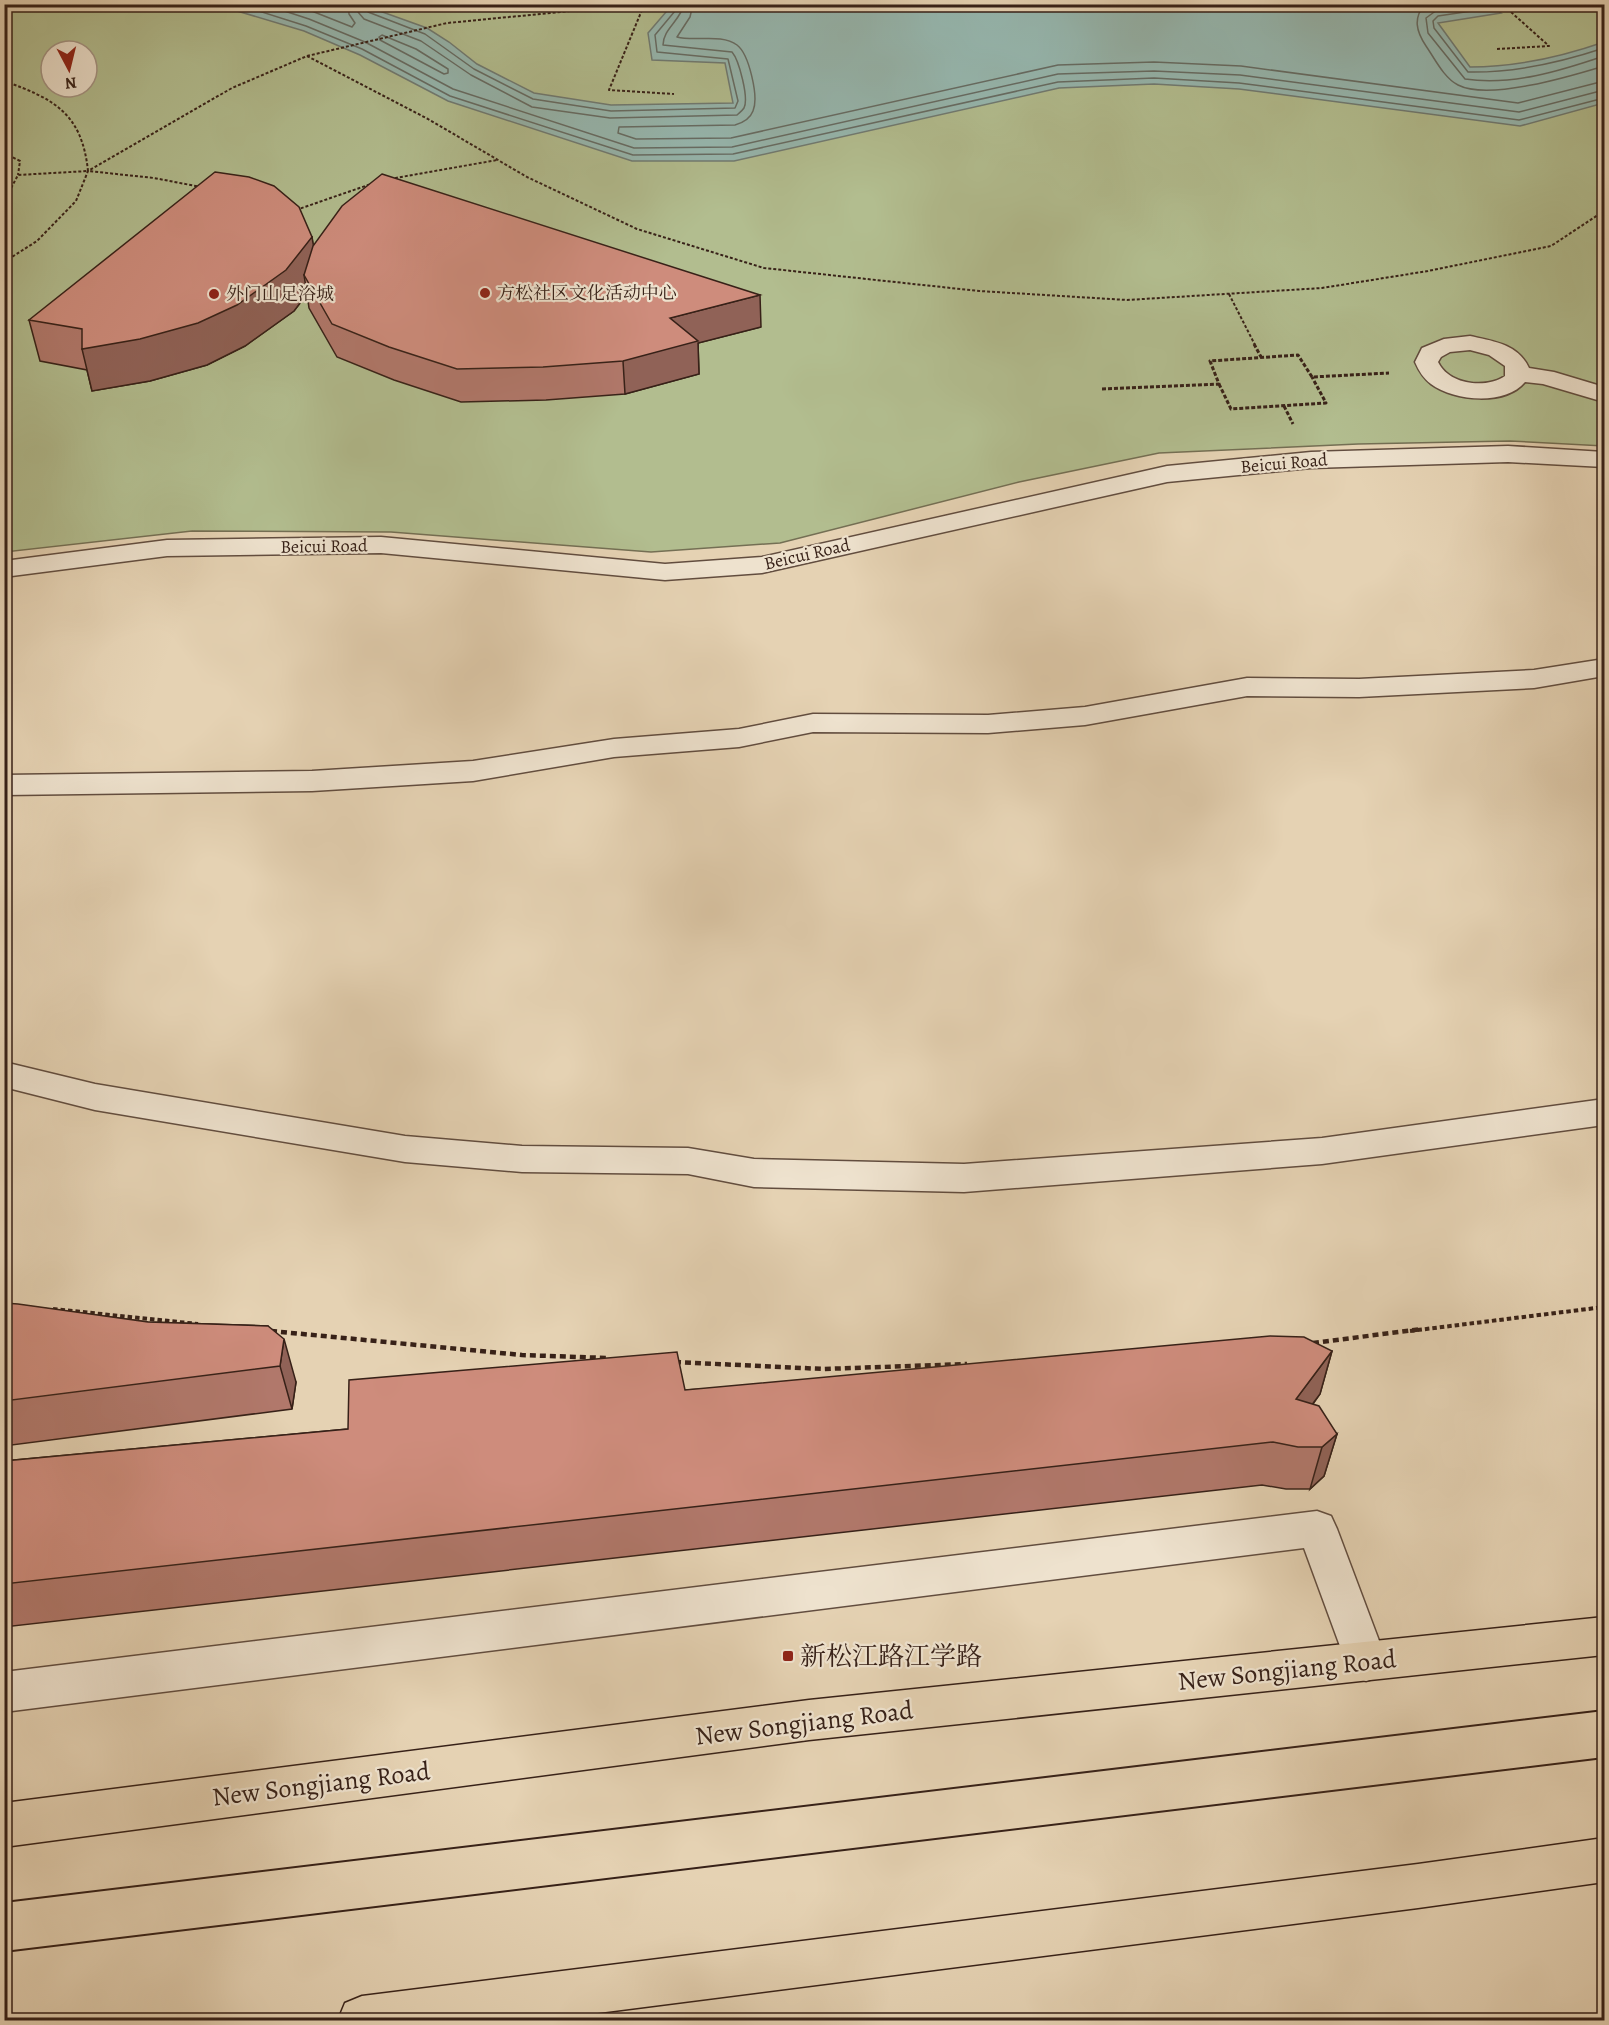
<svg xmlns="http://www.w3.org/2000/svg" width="1609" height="2025" font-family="Alegreya,'Noto Serif SC',serif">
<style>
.green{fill:#b2bd8f;stroke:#746f54;stroke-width:1.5;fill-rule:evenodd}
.water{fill:#96b7af;stroke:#707b73;stroke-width:1.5}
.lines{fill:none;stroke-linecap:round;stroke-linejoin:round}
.shore{stroke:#666c64;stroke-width:1.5}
.minor-casing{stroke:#624d3f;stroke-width:3}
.major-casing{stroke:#372118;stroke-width:3}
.path-far3{stroke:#372118;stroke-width:2;stroke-dasharray:3 2;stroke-linecap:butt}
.path-far2{stroke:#372118;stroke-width:3;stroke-dasharray:4 2;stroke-linecap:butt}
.path-far1{stroke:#372118;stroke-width:4;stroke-dasharray:4.5 3;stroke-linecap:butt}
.path{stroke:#372118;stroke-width:4.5;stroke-dasharray:6 4;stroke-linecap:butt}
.minor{fill:#eee2ce;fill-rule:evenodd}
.major{fill:#e5d2b3;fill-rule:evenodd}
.tram{stroke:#372118;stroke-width:2}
.wall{fill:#b1786b;stroke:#372118;stroke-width:1.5}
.shaded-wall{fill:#906257;stroke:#372118;stroke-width:1.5}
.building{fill:#ce8c7c;stroke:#372118;stroke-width:1.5}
.poi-dot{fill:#8f2418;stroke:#eee2ce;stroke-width:2}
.labels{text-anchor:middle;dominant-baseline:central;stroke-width:4.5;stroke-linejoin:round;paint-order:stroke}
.far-poi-label{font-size:18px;fill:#372118;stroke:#eee2ce;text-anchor:start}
.far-street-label{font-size:18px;fill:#372118;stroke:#eee2ce}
.near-poi-label{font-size:26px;fill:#372118;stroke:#eee2ce;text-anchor:start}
.near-street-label{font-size:26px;fill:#372118;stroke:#eee2ce}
</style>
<rect width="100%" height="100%" fill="#e5d2b3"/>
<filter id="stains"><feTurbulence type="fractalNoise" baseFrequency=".00333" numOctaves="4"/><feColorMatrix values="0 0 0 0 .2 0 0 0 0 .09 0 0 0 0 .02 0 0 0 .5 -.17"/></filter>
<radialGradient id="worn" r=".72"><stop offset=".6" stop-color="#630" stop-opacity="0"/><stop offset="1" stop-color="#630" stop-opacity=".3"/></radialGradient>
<path class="green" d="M 4,5 L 1604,5 L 1604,446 L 1510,441 L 1358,444 L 1159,453 L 1019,482 L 780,543 L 651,552 L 391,532 L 192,531 L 5,552 ZM 51,51 L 87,51 L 87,87 L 51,87 Z"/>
<path class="water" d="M 217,5 L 363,5 L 427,28 L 449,42 L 477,64 L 534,93 L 611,105 L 733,103 L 725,63 L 652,60 L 648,33 L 672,5 L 1490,5 L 1501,13 L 1438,23 L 1470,67 C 1516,67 1561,57 1604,42 L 1604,103 L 1520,126 L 1239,89 L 1154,84 L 1059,88 L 734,161 L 632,161 L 448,101 L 360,55 L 304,31 Z"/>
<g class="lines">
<path class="shore" d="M 237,4 L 306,26 L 362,49 L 450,96 L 633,155 L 733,154 L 1058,82 L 1154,78 L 1239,83 L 1519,120 L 1604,98
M 263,4 L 309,19 L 365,42 L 453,89 L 634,148 L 732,147 L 1058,74 L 1154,71 L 1240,75 L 1519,112 L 1604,90
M 294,4 L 352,27 L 355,23 L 349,14 L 348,4
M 357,4 L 358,12 L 364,19 L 421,41 L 471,75 L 532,107 L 610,118 L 737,115 C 739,113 742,111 744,108 C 749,98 739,60 732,52 L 663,45 C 663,29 681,20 684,4
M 365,4 L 368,12 L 425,34 L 474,69 L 533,99 L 611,111 L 735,108 L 738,101 L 728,59 L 657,52 L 655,35 L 675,11 L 676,4
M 693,4 L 690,17 L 677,37 C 695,42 721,33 737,45 C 749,54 759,97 753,111 C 750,119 742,123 735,125 L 619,127 L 618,133 L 636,139 L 731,138 L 1058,65 L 1154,62 L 1241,66 L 1518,103 L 1604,81
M 1425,4 C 1413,18 1416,31 1426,46 C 1435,59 1444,78 1458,85 C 1489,101 1571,76 1604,66
M 1467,4 L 1437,10 L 1426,18 L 1428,33 L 1465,79 C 1512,86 1560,71 1604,56
M 1487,4 L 1485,9 L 1438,16 L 1433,21 L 1434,28 L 1468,72 C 1515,73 1559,63 1604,48
M 382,35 L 416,49 L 448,69 L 448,73 L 444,74 L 380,40 L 379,37 Z"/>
<g class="minor-casing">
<path id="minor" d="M 1470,336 C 1493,341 1518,344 1529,368 L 1554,372 L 1604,387 L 1604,402 L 1543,384 L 1525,382 C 1505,406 1454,401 1431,384 C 1423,378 1419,371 1415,362 L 1422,348 L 1444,339 ZM 1470,350 L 1489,355 L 1505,366 L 1505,376 C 1486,389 1449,385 1438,362 L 1441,357 L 1450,352 Z
M 1508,446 L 1604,452 L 1604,467 L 1508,462 L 1311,468 L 1167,482 L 762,573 L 665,580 L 381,553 L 167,556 L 4,577 L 4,561 L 167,540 L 381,537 L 665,564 L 762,557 L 1167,466 L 1311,452 Z
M 1604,659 L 1604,676 L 1534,688 L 1359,697 L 1247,696 L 1085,725 L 988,733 L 813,732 L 739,747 L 614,757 L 473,781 L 312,791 L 4,795 L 4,775 L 312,771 L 473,761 L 614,739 L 739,729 L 813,714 L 988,715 L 1085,707 L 1247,678 L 1359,679 L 1534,670 Z
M 4,1062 L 95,1084 L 405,1136 L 522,1146 L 688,1148 L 754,1159 L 964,1164 L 1322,1138 L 1604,1099 L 1604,1125 L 1322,1164 L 964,1192 L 754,1187 L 688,1174 L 522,1172 L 405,1162 L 95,1110 L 4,1087 Z
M 1317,1511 L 1331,1516 L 1337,1529 L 1387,1662 L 1381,1676 L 1366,1681 L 1351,1676 L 1304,1548 L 4,1712 L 4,1672 Z"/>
</g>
<g class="major-casing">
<path id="major" d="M 1604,1617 L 1604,1655 L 809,1740 L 4,1847 L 4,1803 L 809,1700 Z
M 1604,1838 L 1604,1882 L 1418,1908 L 543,2020 L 338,2020 L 345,2003 L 362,1996 L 1418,1864 Z"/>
</g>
<path class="path-far3" d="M 644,5 L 609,90 L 674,94
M 1497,49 L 1549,46 L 1502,4
M 307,56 L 428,119 L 527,177 L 637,229 L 764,268 L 979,291 L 1127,300 L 1322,288 L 1428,271 L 1551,246 L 1604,211
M 4,81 C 55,99 82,114 88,171 L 154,178 L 201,187
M 4,153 L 20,161 L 18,175
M 390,179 L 497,160
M 4,194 L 9,192 L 18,175 L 88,171
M 296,210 L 371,184
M 4,262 L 37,241 L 76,201 L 88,171 L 232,88 L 307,56 L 447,23 L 644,4
M 1229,294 L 1255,345"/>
<path class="path-far2" d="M 1254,344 L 1261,357
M 1219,384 L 1231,409 L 1326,403 L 1312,377
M 1102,389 L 1219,384 L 1210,361 L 1298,355 L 1312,377 L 1389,373
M 1284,406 L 1293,424"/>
<path class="path-far1" d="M 53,1309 L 198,1324
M 1410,1331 L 1604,1307"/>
<path class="path" d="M 271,1331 L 522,1355 L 607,1358
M 1313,1343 L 1422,1329
M 675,1362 L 824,1369 L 967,1364"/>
<use href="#minor" class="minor"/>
<use href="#major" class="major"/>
<path class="tram" d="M 4,1902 L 1604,1710
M 4,1952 L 1604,1758"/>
</g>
<path class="wall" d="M 312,237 L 313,246 L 761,327 L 698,343 L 699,374 L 625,394 L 546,400 L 461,402 L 394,380 L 337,357 L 309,308 L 307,294 L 294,311 L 245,346 L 207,365 L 150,381 L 92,391 L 87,370 L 40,361 L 29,320 Z
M 4,1303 L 148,1322 L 268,1326 L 296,1382 L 292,1409 L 4,1446 Z
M 1332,1351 L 1320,1394 L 1313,1404 L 1337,1434 L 1324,1476 L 1310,1489 L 1286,1489 L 1262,1485 L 4,1627 L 4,1461 L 348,1429 L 685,1390 Z"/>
<path class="shaded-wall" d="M 312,237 L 319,278 L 304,275 L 307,294 L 294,311 L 245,346 L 207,365 L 150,381 L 92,391 L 82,349 Z
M 760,295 L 761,327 L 698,343 L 699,374 L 625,394 L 623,361 L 670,318 Z
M 284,1339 L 296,1382 L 292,1409 L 280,1366 Z
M 1332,1351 L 1320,1394 L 1284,1442 L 1296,1399 Z
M 1337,1434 L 1324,1476 L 1310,1489 L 1322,1447 Z"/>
<path class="building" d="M 215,172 L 249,177 L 274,186 L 299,207 L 312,237 L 286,270 L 237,305 L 198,323 L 140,339 L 82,349 L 82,329 L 29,320 Z
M 382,174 L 760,295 L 670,318 L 698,341 L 623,361 L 543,367 L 457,369 L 389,347 L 332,324 L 304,275 L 313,246 L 342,206 Z
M 4,1303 L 18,1304 L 148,1322 L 268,1326 L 284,1339 L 280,1366 L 4,1401 Z
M 1270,1336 L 1304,1337 L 1332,1351 L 1296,1399 L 1319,1406 L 1337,1434 L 1322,1447 L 1298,1447 L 1273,1442 L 4,1584 L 4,1461 L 348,1429 L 349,1380 L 677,1352 L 685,1390 Z"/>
<g class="poi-dot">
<circle cx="485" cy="293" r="6"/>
<circle cx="214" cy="294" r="6"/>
<rect x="782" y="1650" width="12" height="12" rx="3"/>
</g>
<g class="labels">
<g class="far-poi-label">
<text x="497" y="293">方松社区文化活动中心</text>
<text x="226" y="294">外门山足浴城</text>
</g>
<g class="far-street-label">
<text transform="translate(1284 463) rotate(-5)">Beicui Road</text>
<text transform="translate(324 546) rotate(-1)">Beicui Road</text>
<text transform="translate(807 554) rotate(-13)">Beicui Road</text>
</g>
<g class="near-poi-label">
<text x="800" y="1656">新松江路江学路</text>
</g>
<g class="near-street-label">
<text transform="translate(1287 1670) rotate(-6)">New Songjiang Road</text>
<text transform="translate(804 1723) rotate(-7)">New Songjiang Road</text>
<text transform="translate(321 1784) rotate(-7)">New Songjiang Road</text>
</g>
</g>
<rect width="1609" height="2025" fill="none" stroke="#e5d2b3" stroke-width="24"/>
<rect x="6" y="6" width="1597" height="2013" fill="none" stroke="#372118" stroke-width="3"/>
<rect x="12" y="12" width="1585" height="2001" fill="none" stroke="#372118" stroke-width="1.5"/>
<g transform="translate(69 69) rotate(173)"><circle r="28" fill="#eee2ce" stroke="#a59585" stroke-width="1.5"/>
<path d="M0-4.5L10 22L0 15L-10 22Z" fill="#8f2418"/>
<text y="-9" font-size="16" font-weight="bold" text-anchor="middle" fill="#372118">N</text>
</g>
<rect width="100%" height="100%" filter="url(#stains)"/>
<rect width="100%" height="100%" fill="url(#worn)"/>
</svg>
